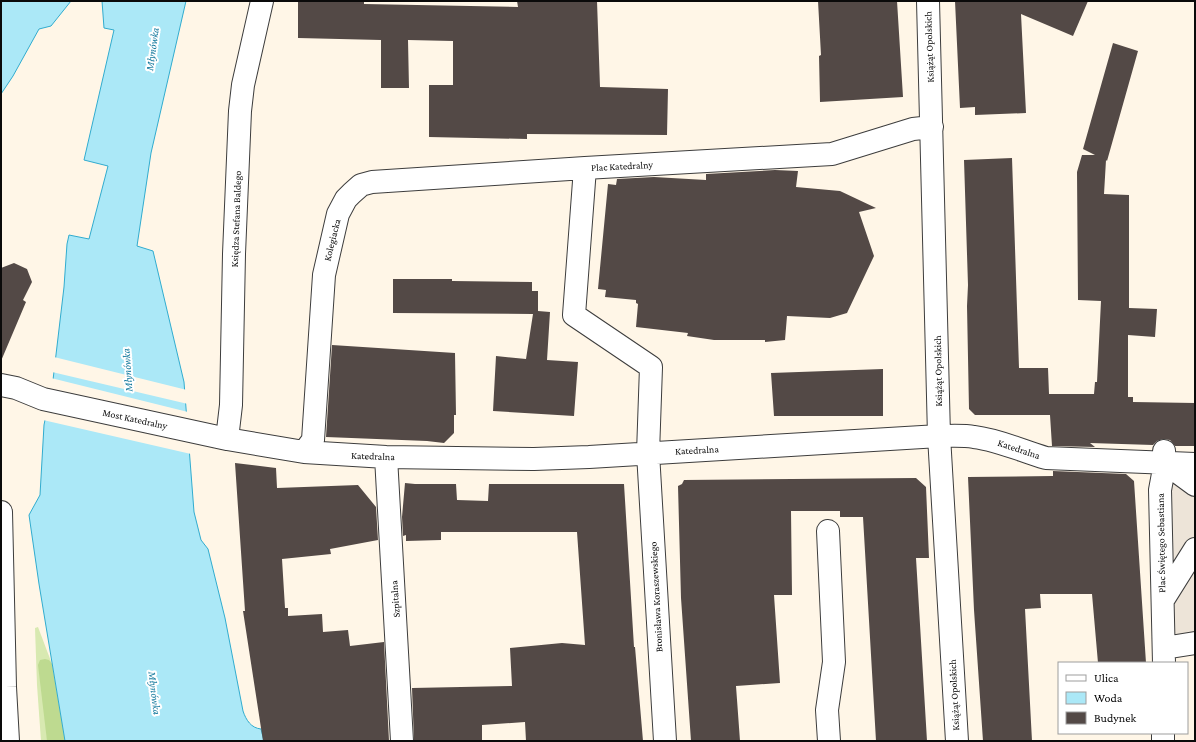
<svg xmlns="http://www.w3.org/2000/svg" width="1196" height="742" font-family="'Crimson Pro',serif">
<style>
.green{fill:#d8e9b1}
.forest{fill:#beda90}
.plaza{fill:#ede4d8}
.water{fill:#abe8f7;stroke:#31accf}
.pier{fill:#fff6e7}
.building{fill:#534946}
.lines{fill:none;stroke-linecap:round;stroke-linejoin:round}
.minor-casing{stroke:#3d3d3d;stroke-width:24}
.minor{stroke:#fff;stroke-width:22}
.labels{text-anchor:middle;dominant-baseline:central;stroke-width:4;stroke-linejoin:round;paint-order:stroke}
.street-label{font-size:10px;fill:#0a0a0a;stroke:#fff}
.water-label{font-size:11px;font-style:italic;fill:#13799d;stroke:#fff}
</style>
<rect width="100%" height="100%" fill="#fff6e7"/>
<path class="green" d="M 38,627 L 52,664 L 65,741 L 41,741 L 37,685 L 35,628 Z"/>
<path class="forest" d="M 45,659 L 49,660 L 52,664 L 65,741 L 47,741 L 38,665 L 40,660 Z"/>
<path class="plaza" d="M 1195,464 L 1195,652 L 1164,656 L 1160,490 Z"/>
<path class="water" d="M 1,1 L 71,1 L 51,26 L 39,29 L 13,76 L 1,94 Z
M 102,1 L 186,1 L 151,153 L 137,246 L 153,251 L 184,382 L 194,512 L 201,540 L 208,549 L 225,618 L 243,711 C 246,720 251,728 261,729 L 264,741 L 65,741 L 39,584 L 29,515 L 40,495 L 44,425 L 53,380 L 64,287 L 67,244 L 69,235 L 89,239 L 108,166 L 84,160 L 114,30 L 104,28 Z"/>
<path class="pier" d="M 54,357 L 187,390 L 188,404 L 52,372 Z
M 51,378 L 188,412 L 191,454 L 43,420 L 50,394 Z"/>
<path class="building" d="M 303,1 L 364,1 L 364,4 L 518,7 L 517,1 L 597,1 L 600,87 L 668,89 L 667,135 L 527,134 L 527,139 L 429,137 L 429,85 L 453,85 L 453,41 L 408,40 L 409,88 L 381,88 L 381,40 L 298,38 L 298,2 L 303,2 Z
M 818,1 L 897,1 L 903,97 L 820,102 L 819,56 L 821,55 Z
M 955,1 L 1088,1 L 1073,36 L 1021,14 L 1026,113 L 975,115 L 975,107 L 960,108 Z
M 1113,43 L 1138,51 L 1107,161 L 1106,160 L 1104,194 L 1129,195 L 1129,308 L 1157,309 L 1155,337 L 1128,335 L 1128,397 L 1133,397 L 1133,402 L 1195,403 L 1195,446 L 1175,446 L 1170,440 L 1163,439 L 1157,441 L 1153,445 L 1090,443 L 1095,447 L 1052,446 L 1050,415 L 975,415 L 969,409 L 967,306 L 968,285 L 964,160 L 1012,158 L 1019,368 L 1048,368 L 1049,394 L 1094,394 L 1095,382 L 1097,382 L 1101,301 L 1078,300 L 1077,172 L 1082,155 L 1095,155 L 1083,149 Z
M 775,170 L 798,171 L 796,187 L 840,191 L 876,208 L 859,212 L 874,256 L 847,313 L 830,318 L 787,316 L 785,340 L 765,342 L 765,340 L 714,340 L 687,336 L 688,333 L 636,327 L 638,304 L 636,303 L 636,300 L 605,297 L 606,290 L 598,289 L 608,184 L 616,185 L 617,179 L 654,177 L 706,180 L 706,174 Z
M 14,263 L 27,269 L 32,282 L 23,300 L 26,302 L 1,361 L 1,268 Z
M 393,279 L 452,279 L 452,281 L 532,282 L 532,291 L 538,291 L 538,311 L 550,312 L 547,360 L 578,362 L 574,416 L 493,411 L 496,356 L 526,359 L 533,314 L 393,313 Z
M 332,345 L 455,353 L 456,415 L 454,415 L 454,433 L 444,443 L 427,441 L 326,437 Z
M 883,369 L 883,416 L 774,416 L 771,373 Z
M 235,463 L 276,468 L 277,488 L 358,485 L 376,507 L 378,540 L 330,549 L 331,554 L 282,559 L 285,608 L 288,608 L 288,616 L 322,614 L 323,632 L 348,630 L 350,646 L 384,642 L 389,741 L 263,741 L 243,611 L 245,611 Z
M 1053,471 L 1126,474 L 1134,481 L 1146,663 L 1098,663 L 1092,594 L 1040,594 L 1041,608 L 1025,609 L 1032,741 L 983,741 L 974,610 L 968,477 L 1053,476 Z
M 916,478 L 926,487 L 929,558 L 916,558 L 927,741 L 876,741 L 863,517 L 840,517 L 840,511 L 791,511 L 792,595 L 774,595 L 780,683 L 736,686 L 740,741 L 691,741 L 681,598 L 678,486 L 682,484 L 684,480 Z
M 405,483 L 415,484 L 456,484 L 457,500 L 488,501 L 489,484 L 624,484 L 634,647 L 635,647 L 643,741 L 526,741 L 525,722 L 482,725 L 482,741 L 414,741 L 412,688 L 512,686 L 510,648 L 562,643 L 585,645 L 577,532 L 441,532 L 441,540 L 406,541 L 406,535 L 403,536 L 402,517 Z"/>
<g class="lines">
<g class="minor-casing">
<path id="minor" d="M 928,1 L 939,436 L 957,741
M 1,385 L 16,388 L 43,399 L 227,439 L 304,452 L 386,457 L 534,459 L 589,457 L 939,436 C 951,436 963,435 974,437 C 999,440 1022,451 1046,458 L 1195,464
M 227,439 L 231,405 L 234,254 L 240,111 L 243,85 L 262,1
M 304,452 L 313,440 L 324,275 L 338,214 L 346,199 L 352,193 L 361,185 L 372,182 L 585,168
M 386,457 L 402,741
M 1165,463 L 1195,485
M 1,512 L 5,687 L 8,741
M 828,531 L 834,662 L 827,710 L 829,741
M 1163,600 L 1195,549
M 1164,648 L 1195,643
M 1164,663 L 1160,490 L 1165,463 L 1164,451
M 1163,733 L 1163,741
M 665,741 L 648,453 L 651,367 L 574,315 L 585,168 L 832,154 L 913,129 L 932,127"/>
</g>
<use href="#minor" class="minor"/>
</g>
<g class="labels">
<g class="street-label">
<text transform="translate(929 47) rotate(-92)">Książąt Opolskich</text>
<text transform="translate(622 166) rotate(-3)">Plac Katedralny</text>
<text transform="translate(236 219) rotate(-88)">Księdza Stefana Baldego</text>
<text transform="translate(332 240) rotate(-76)">Kolegiacka</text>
<text transform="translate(938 371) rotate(-91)">Książąt Opolskich</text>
<text transform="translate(135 419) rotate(12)">Most Katedralny</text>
<text transform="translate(1019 449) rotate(18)">Katedralna</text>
<text transform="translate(697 450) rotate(-3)">Katedralna</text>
<text transform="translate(373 456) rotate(2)">Katedralna</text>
<text transform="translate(1161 543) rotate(-91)">Plac Świętego Sebastiana</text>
<text transform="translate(656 597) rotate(-93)">Bronisława Koraszewskiego</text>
<text transform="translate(395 599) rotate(-94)">Szpitalna</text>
<text transform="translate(954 695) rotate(-93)">Książąt Opolskich</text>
</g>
<g class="water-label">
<text transform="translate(152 49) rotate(-82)">Młynówka</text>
<text transform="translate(127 370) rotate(-94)">Młynówka</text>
<text transform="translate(155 693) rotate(83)">Młynówka</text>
</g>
</g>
<rect width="1196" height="742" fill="none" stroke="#0a0a0a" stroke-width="4"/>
<rect x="1058" y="662" width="130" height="72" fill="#ffffff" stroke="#9d9d9d"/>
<rect x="1066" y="675" width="20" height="6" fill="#ffffff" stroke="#9d9d9d"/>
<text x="1094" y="682" font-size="12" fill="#0a0a0a">Ulica</text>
<rect x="1066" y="692" width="20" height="12" fill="#abe8f7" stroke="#9d9d9d"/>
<text x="1094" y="702" font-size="12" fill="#0a0a0a">Woda</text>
<rect x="1066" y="712" width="20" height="12" fill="#534946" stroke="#9d9d9d"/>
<text x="1094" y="722" font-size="12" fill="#0a0a0a">Budynek</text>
</svg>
